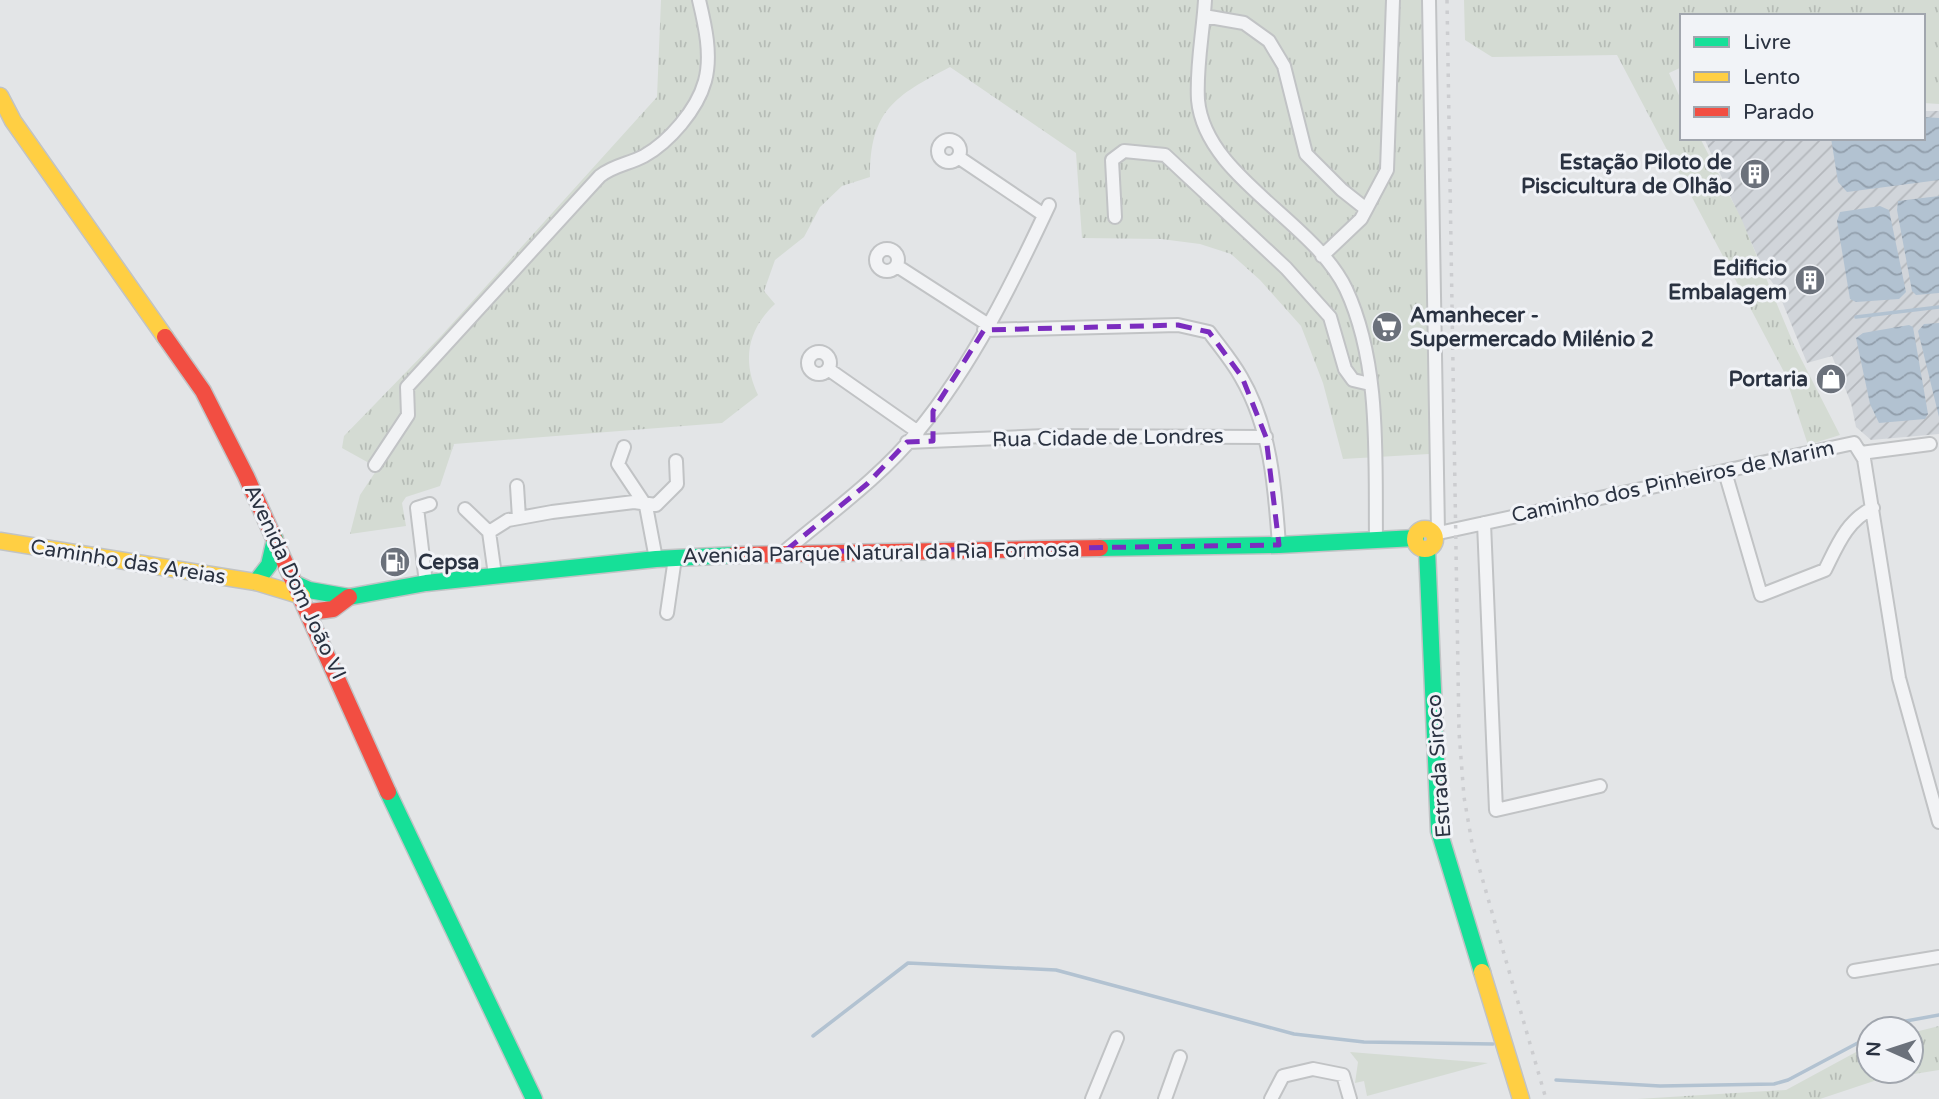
<svg xmlns="http://www.w3.org/2000/svg" width="1939" height="1099" font-family="'Varela Round',sans-serif">
<style>
.industrial{fill:url(#industrial-furrows)}
.grass{fill:#d4dbd3}
.park{fill:url(#park-tufts)}
.water{fill:url(#water-waves)}
.lines{fill:none;stroke-linecap:round;stroke-linejoin:round}
.stream{stroke:#b2c2d1;stroke-width:3.5}
.street-casing{stroke:#c1c3c5;stroke-width:16}
.fast-casing{stroke:#c1c3c5;stroke-width:19}
.slow-casing{stroke:#c1c3c5;stroke-width:19}
.jam-casing{stroke:#c1c3c5;stroke-width:19}
.street{stroke:#f2f3f5;stroke-width:12}
.fast{stroke:#16e098;stroke-width:16}
.slow{stroke:#ffcf43;stroke-width:16}
.jam{stroke:#f24e42;stroke-width:16}
.rail{stroke:#cccdd0;stroke-width:3.5;stroke-dasharray:3.5 7;stroke-linecap:butt}
.marked{fill:none;stroke:#7b2cbf;stroke-width:5;stroke-dasharray:14 9;stroke-linejoin:round}
.labels{text-anchor:middle;dominant-baseline:central;stroke-width:6;stroke-linejoin:round;paint-order:stroke}
.poi-label{font-size:21px;font-weight:bold;fill:#2a3241;stroke:#f1f3f7;text-anchor:end}
.street-label{font-size:21px;fill:#2a3241;stroke:#f1f3f7}
</style>
<defs>
<pattern id="industrial-furrows" width="10" height="10" patternUnits="userSpaceOnUse" patternTransform="scale(1.75)"><rect width="10" height="10" fill="#d1d5da"/><path d="M-1 1l2-2M0 10L10 0M9 11l2-2" fill="none" stroke="#b4b7bc"/></pattern>
<pattern id="park-tufts" width="24" height="20" patternUnits="userSpaceOnUse" patternTransform="scale(1.75)"><rect width="24" height="20" fill="#d4dbd3"/><path d="M3 7l-1-3M5 7V3M7 7l1-3M15 17l-1-3M17 17v-4M19 17l1-3" fill="none" stroke="#b6bcb6"/></pattern>
<pattern id="water-waves" width="16" height="10" patternUnits="userSpaceOnUse" patternTransform="scale(1.75)"><rect width="16" height="10" fill="#b2c2d1"/><path d="M0 5q4-4 8 0t8 0" fill="none" stroke="#919eab"/></pattern>
</defs>
<rect width="100%" height="100%" fill="#e3e5e7"/>
<path class="industrial" d="M 1923,111 L 1939,111 L 1939,434 L 1871,440 L 1856,427 L 1851,403 L 1832,356 L 1807,363 L 1777,289 L 1764,271 L 1704,138 L 1923,138 Z"/>
<path class="grass" d="M 1350,1052 L 1488,1063 L 1367,1096 L 1364,1081 L 1355,1083 L 1358,1062 Z"/>
<path class="park" d="M 661,0 L 1427,0 L 1429,454 L 1343,459 L 1323,383 L 1301,326 L 1260,280 L 1231,254 L 1200,244 L 1161,239 L 1082,238 L 1076,153 L 950,67 C 895,96 870,110 870,177 L 842,186 L 820,207 L 804,237 L 775,260 L 764,291 L 775,304 C 747,330 742,361 758,395 L 722,423 L 454,444 L 440,486 L 406,497 L 402,503 L 406,526 L 350,534 L 360,495 L 378,468 L 342,448 L 344,436 L 441,336 L 657,97 Z
M 1464,0 L 1939,0 L 1939,104 L 1923,103 L 1923,16 L 1682,16 L 1682,67 L 1669,73 L 1682,102 L 1682,138 L 1700,138 L 1741,218 L 1794,345 L 1840,435 L 1808,445 L 1784,372 L 1617,55 L 1492,57 L 1465,40 Z
M 1939,1026 L 1939,1070 L 1877,1080 L 1820,1099 L 1637,1099 L 1786,1090 L 1869,1045 L 1869,1071 L 1911,1071 L 1911,1033 Z"/>
<path class="water" d="M 1923,117 L 1939,118 L 1939,180 L 1847,192 L 1838,182 L 1831,138 L 1923,138 Z
M 1939,196 L 1939,293 L 1916,295 L 1912,291 L 1897,210 L 1898,201 Z
M 1880,206 L 1889,210 L 1906,292 L 1899,299 L 1856,302 L 1850,299 L 1837,221 L 1840,212 Z
M 1939,323 L 1939,417 L 1918,331 L 1924,324 Z
M 1909,325 L 1913,327 L 1928,414 L 1925,419 L 1879,423 L 1870,404 L 1856,338 L 1863,333 Z"/>
<g class="lines">
<path class="stream" d="M 1856,317 L 1939,307
M 1884,1029 L 1895,1023 L 1939,1015
M 813,1036 L 908,963 L 1056,970 L 1294,1034 L 1364,1042 L 1493,1044
M 1556,1080 L 1660,1086 L 1774,1084 L 1788,1080 L 1869,1037"/>
<g class="street-casing">
<path id="street" d="M 1205,0 C 1203,34 1196,66 1198,100 C 1205,177 1313,220 1346,289 C 1381,364 1375,459 1376,540
M 1429,0 L 1438,532
M 1204,16 L 1244,23 L 1269,41 L 1284,66 L 1306,154 L 1342,190 L 1366,209
M938 151a11 11 0 1 1 22 0a11 11 0 1 1-22 0Z
M 958,157 L 1044,215
M 1115,217 L 1112,160 L 1124,151 L 1165,155 L 1286,268 L 1330,317 L 1345,369 L 1353,380 L 1370,384
M876 260a11 11 0 1 1 22 0a11 11 0 1 1-22 0Z
M 1322,256 L 1361,219 L 1387,170 L 1393,0
M 897,266 L 987,324
M 984,330 L 1178,325 L 1209,332 C 1220,347 1232,361 1241,377 C 1271,428 1275,488 1279,545
M808 363a11 11 0 1 1 22 0a11 11 0 1 1-22 0Z
M 828,369 L 918,432
M 907,442 L 1045,436 L 1266,437
M 624,447 L 618,464 L 646,506 L 656,559
M 1861,453 L 1930,444
M 375,465 L 408,415 L 407,387 L 600,176 C 614,165 629,164 644,156 C 669,142 697,110 705,81 C 712,55 705,25 699,0
M 1725,472 L 1761,595 L 1825,570 C 1837,546 1847,520 1873,508
M 517,486 L 519,518
M 465,509 L 489,532
M 1484,523 L 1496,810 L 1600,786
M 1434,534 L 1854,443 L 1864,459 L 1899,678 L 1939,822
M 784,552 C 830,513 880,478 918,431 C 973,364 1013,282 1049,205
M 495,575 L 489,532 L 508,520 L 552,512 L 634,502 L 656,505 L 677,484 L 676,461
M 426,583 L 417,508 L 430,504
M 667,613 L 675,558
M 1854,971 L 1939,957
M 1092,1099 L 1117,1038
M 1165,1099 L 1180,1057
M 1271,1099 L 1283,1076 L 1313,1069 L 1343,1075 L 1350,1099"/>
</g>
<g class="fast-casing">
<path id="fast" d="M 1100,548 L 1279,545 L 1416,538
M 1427,549 L 1439,831 L 1482,972
M 256,582 L 269,565 L 275,539
M 296,584 L 309,590 L 349,597 L 426,583 L 656,559 L 734,555
M 388,792 L 534,1099"/>
</g>
<g class="slow-casing">
<path id="slow" d="M 0,96 L 13,121 L 165,337
M1415 539a10 10 0 1 1 20 0a10 10 0 1 1-20 0Z
M 0,541 L 256,582 L 302,596
M 1482,972 L 1521,1099"/>
</g>
<g class="jam-casing">
<path id="jam" d="M 165,337 L 203,391 L 246,476 L 388,792
M 734,555 L 1100,548
M 310,612 L 333,609 L 349,597"/>
</g>
<use href="#street" class="street"/>
<use href="#fast" class="fast"/>
<use href="#slow" class="slow"/>
<use href="#jam" class="jam"/>
<path class="rail" d="M 1447,0 L 1459,732 L 1464,797 L 1472,843 L 1546,1099"/>
</g>
<path class="marked" d="M 1178,325 L 1209,332 L 1242,377 L 1266,437 L 1279,545 L 784,552 L 867,484 L 907,442 L 933,441 L 933,411 L 984,330 Z"/>
<defs>
<g id="building-disc" transform="scale(1.575)"><circle r="9.5" fill="#6b717b" stroke="#f1f3f7"/><path d="M-4-6H4V6H1V3H-1V6H-4ZM-2.5-4.3h1.7v1.8h-1.7ZM.8-4.3h1.7v1.8H.8ZM-2.5-1h1.7V.8h-1.7ZM.8-1h1.7V.8H.8Z" fill="#fff"/></g>
<g id="supermarket-disc" transform="scale(1.575)"><circle r="9.5" fill="#6b717b" stroke="#f1f3f7"/><path d="M-6-5.5h2.5l.6 2H6L4.5 2H-2.5L-4.4-4H-6ZM-1.5 3.2a1.3 1.3 0 1 0 .1 0ZM3 3.2a1.3 1.3 0 1 0 .1 0Z" fill="#fff"/></g>
<g id="shop-disc" transform="scale(1.575)"><circle r="9.5" fill="#6b717b" stroke="#f1f3f7"/><path d="M-5-2.5h2.3a2.7 3.5 0 0 1 5.4 0H5L5.5 6h-11ZM-1.5-2.5h3a1.5 2.3 0 0 0-3 0Z" fill="#fff"/></g>
<g id="fuel-disc" transform="scale(1.575)"><circle r="9.5" fill="#6b717b" stroke="#f1f3f7"/><path d="M-5.5-6h7V0h2V4h1.3V-2.5L3-4.5l.8-.8L6-3V5H2.5V1h-1V6h-7ZM-4.2-4.7v3.2H.2V-4.7Z" fill="#fff"/></g>
</defs>
<g fill-rule="evenodd">
<use href="#building-disc" x="1755" y="174"/>
<use href="#building-disc" x="1810" y="280"/>
<use href="#supermarket-disc" x="1387" y="327"/>
<use href="#shop-disc" x="1831" y="379"/>
<use href="#fuel-disc" x="395" y="562"/>
</g>
<g class="labels">
<g class="poi-label">
<text x="1732" y="162">Estação Piloto de<tspan x="1732" dy="24">Piscicultura de Olhão</tspan></text>
<text x="1787" y="268">Edificio<tspan x="1787" dy="24">Embalagem</tspan></text>
<text x="1410" y="315" text-anchor="start">Amanhecer -<tspan x="1410" dy="24">Supermercado Milénio 2</tspan></text>
<text x="1808" y="379">Portaria</text>
<text x="418" y="562" text-anchor="start">Cepsa</text>
</g>
<g class="street-label">
<text transform="translate(1108 438) rotate(-1)">Rua Cidade de Londres</text>
<text transform="translate(1673 482) rotate(-12)">Caminho dos Pinheiros de Marim</text>
<text transform="translate(881 553) rotate(-1)">Avenida Parque Natural da Ria Formosa</text>
<text transform="translate(128 562) rotate(9)">Caminho das Areias</text>
<text transform="translate(295 582) rotate(65)">Avenida Dom João VI</text>
<text transform="translate(1439 766) rotate(-94)">Estrada Siroco</text>
</g>
</g>
<rect x="1680" y="14" width="245" height="126" fill="#f1f3f7" stroke="#a1a6ae" stroke-width="2"/>
<rect x="1694" y="37" width="35" height="10" fill="#16e098" stroke="#a1a6ae" stroke-width="2"/>
<text x="1743" y="49" font-size="21" fill="#2a3241">Livre</text>
<rect x="1694" y="72" width="35" height="10" fill="#ffcf43" stroke="#a1a6ae" stroke-width="2"/>
<text x="1743" y="84" font-size="21" fill="#2a3241">Lento</text>
<rect x="1694" y="107" width="35" height="10" fill="#f24e42" stroke="#a1a6ae" stroke-width="2"/>
<text x="1743" y="119" font-size="21" fill="#2a3241">Parado</text>
<g transform="translate(1890 1050) rotate(273)"><circle r="33" fill="#f1f3f7" stroke="#a1a6ae" stroke-width="2"/>
<path d="M0-5L12 26L0 18L-12 26Z" fill="#6b717b"/>
<text y="-10" font-size="19" font-weight="bold" text-anchor="middle" fill="#2a3241">N</text>
</g>
</svg>
